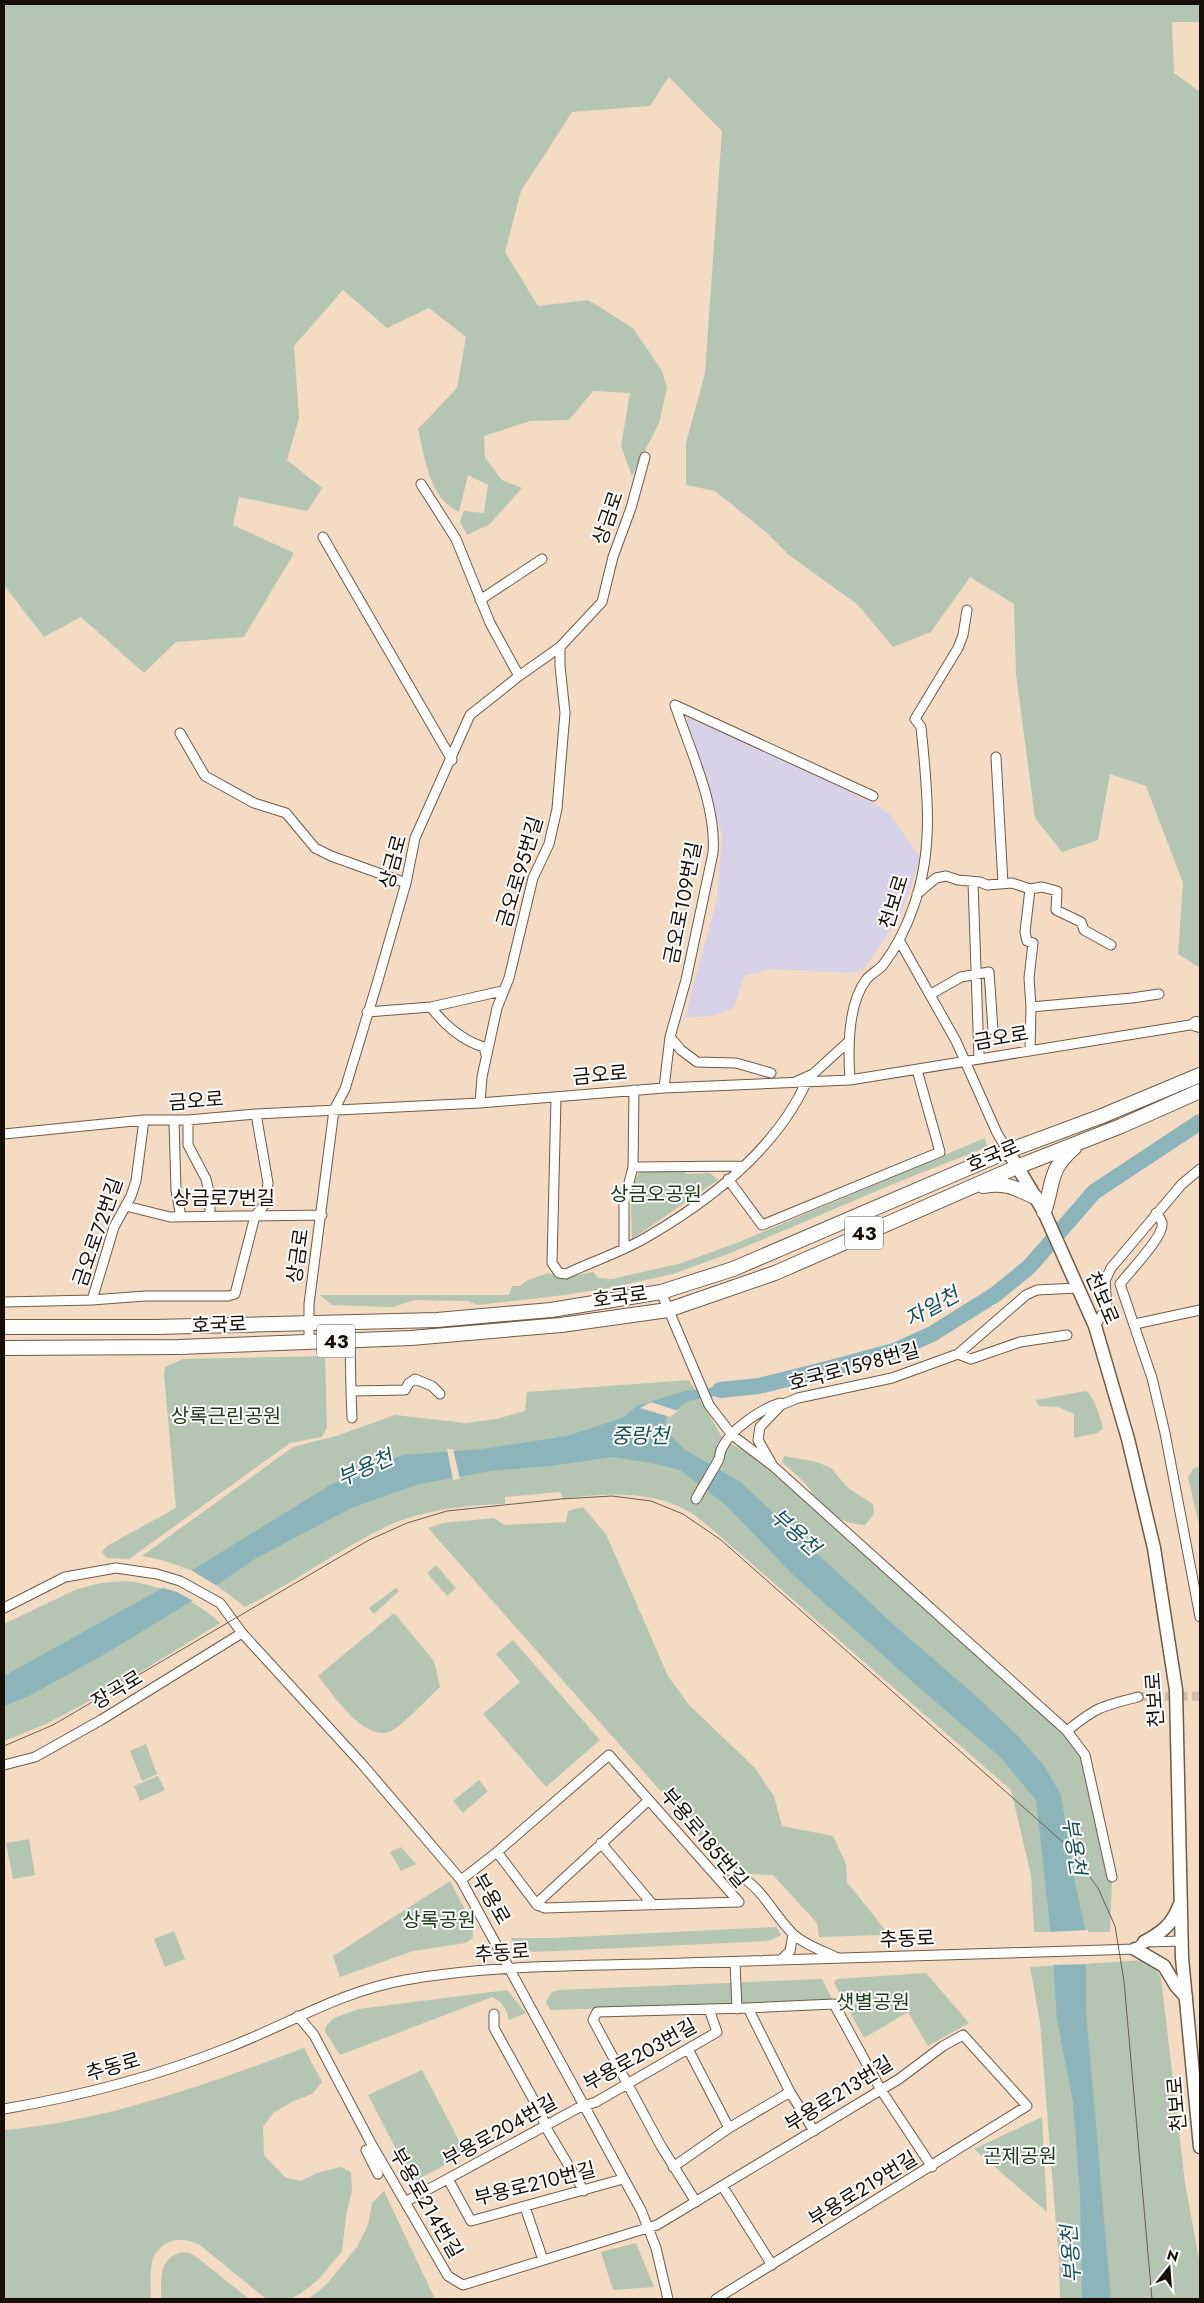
<svg xmlns="http://www.w3.org/2000/svg" width="1204" height="2303" font-family="Jost,'Noto Sans KR',sans-serif">
<style>
.medical{fill:#d7d2e8}
.green{fill:#b4c5b2}
.water{fill:#8cb4bb}
.pier{fill:#f4dbc4}
.lines{fill:none;stroke-linecap:round;stroke-linejoin:round}
.river{stroke:#8cb4bb;stroke-width:16}
.street-tunnel{stroke:#d3bca8;stroke-width:9;stroke-dasharray:9 4.5;stroke-linecap:butt}
.street-casing{stroke:#6f5b46;stroke-width:11}
.secondary-casing{stroke:#6f5b46;stroke-width:15}
.primary-casing{stroke:#6f5b46;stroke-width:16}
.street{stroke:#fff;stroke-width:9}
.secondary{stroke:#fff;stroke-width:12}
.primary{stroke:#fff;stroke-width:14}
.tram{stroke:#6c5d50;stroke-width:1}
.labels{text-anchor:middle;dominant-baseline:central;stroke-width:4;stroke-linejoin:round;paint-order:stroke}
.shield{fill:#fff;stroke:#5c5651;stroke-width:1}
.shield-label{font-size:19px;font-weight:bold;fill:#160e07}
.street-label{font-size:20px;fill:#160e07;stroke:#fff}
.park-label{font-size:20px;fill:#193c17;stroke:#fff}
.water-label{font-size:21px;font-style:italic;fill:#175159;stroke:#fff}
</style>
<rect width="100%" height="100%" fill="#f4dbc4"/>
<path class="medical" d="M 686,717 L 758,748 L 877,805 L 890,815 L 921,858 L 901,914 L 864,969 L 851,973 L 772,969 L 744,976 L 734,1008 L 713,1016 L 685,1017 L 717,899 L 722,835 Z"/>
<path class="green" d="M 4,4 L 1200,4 L 1200,22 L 1172,22 L 1174,73 L 1200,92 L 1200,968 L 1178,954 L 1183,883 L 1146,786 L 1110,774 L 1098,840 L 1062,852 L 1035,818 L 1016,674 L 1014,604 L 970,577 L 931,632 L 893,647 L 858,605 L 789,555 L 766,532 L 715,491 L 686,485 L 686,443 L 705,373 L 722,131 L 669,77 L 650,106 L 572,112 L 521,191 L 505,252 L 538,306 L 588,300 L 633,328 L 662,371 L 667,388 L 659,423 L 632,476 L 621,446 L 630,393 L 593,391 L 569,420 L 530,421 L 484,436 L 485,458 L 502,480 L 522,488 L 490,524 L 467,535 L 460,522 L 464,511 L 484,513 L 488,485 L 468,475 L 459,512 C 429,498 425,458 418,429 L 457,388 L 466,337 L 429,308 L 387,328 L 343,290 L 294,346 L 299,418 L 287,460 L 322,488 L 307,511 L 239,497 L 233,525 L 294,553 L 244,637 L 176,642 L 144,673 L 81,617 L 44,637 L 4,585 Z
M 985,1138 L 987,1147 L 898,1182 L 733,1252 L 673,1274 L 604,1289 L 549,1297 L 477,1305 L 468,1301 L 415,1300 L 393,1307 L 332,1305 L 320,1295 L 509,1295 L 512,1286 L 520,1286 L 528,1280 L 548,1273 C 563,1280 577,1275 593,1272 L 598,1278 L 612,1279 L 682,1263 L 739,1242 Z
M 680,1169 L 687,1174 L 710,1173 L 718,1180 L 632,1239 C 632,1216 627,1190 641,1170 Z
M 325,1356 L 327,1428 L 322,1437 L 290,1443 L 129,1559 L 106,1558 L 102,1552 L 107,1546 L 176,1508 L 164,1375 L 165,1367 L 183,1359 Z
M 689,1380 L 723,1439 L 754,1457 L 773,1471 L 1061,1729 L 1084,1756 L 1112,1879 L 1110,1932 L 1034,1932 L 1031,1875 L 1011,1790 L 713,1530 C 705,1524 697,1516 688,1511 C 650,1490 604,1493 563,1499 L 560,1492 L 505,1497 L 505,1504 C 465,1505 422,1510 385,1527 C 337,1551 293,1583 245,1607 C 212,1580 184,1563 142,1556 L 293,1447 L 336,1436 L 395,1415 L 466,1423 L 496,1419 L 525,1411 L 527,1392 Z
M 1086,1391 C 1094,1395 1101,1420 1103,1429 L 1097,1433 L 1074,1438 L 1074,1414 L 1058,1407 L 1039,1406 L 1036,1400 Z
M 784,1456 L 817,1462 L 831,1468 L 847,1487 L 873,1504 L 874,1514 L 865,1525 C 836,1523 825,1510 808,1487 C 801,1478 790,1470 782,1462 Z
M 1199,1466 L 1200,1466 L 1200,1529 L 1188,1477 L 1193,1469 Z
M 583,1507 L 606,1534 L 668,1676 L 689,1705 L 755,1768 L 774,1796 L 782,1826 L 833,1836 L 846,1864 L 847,1882 L 886,1931 L 883,1935 L 819,1937 L 817,1923 L 773,1875 L 750,1874 L 727,1866 L 428,1528 L 443,1523 L 494,1518 L 504,1525 L 566,1522 L 568,1511 Z
M 436,1565 L 456,1588 L 447,1596 L 427,1573 Z
M 127,1581 C 162,1586 193,1598 220,1623 L 116,1687 L 46,1724 L 4,1741 L 4,1624 L 75,1590 L 101,1583 Z
M 396,1588 L 399,1591 L 374,1614 L 369,1608 Z
M 394,1613 L 434,1661 L 440,1687 C 429,1697 403,1725 391,1731 C 365,1744 332,1693 318,1676 Z
M 513,1640 L 600,1740 L 546,1787 L 483,1714 L 520,1682 L 496,1654 Z
M 146,1744 L 157,1774 L 142,1781 L 130,1751 Z
M 158,1776 L 165,1790 L 140,1801 L 134,1786 Z
M 479,1780 L 488,1791 L 463,1813 L 453,1801 Z
M 29,1839 L 35,1875 L 13,1879 L 6,1843 Z
M 401,1847 L 416,1864 L 401,1871 L 390,1852 Z
M 450,1881 L 472,1923 L 473,1938 L 466,1943 L 413,1951 L 340,1977 L 333,1956 Z
M 776,1927 L 781,1935 L 769,1941 L 534,1952 L 516,1948 L 511,1938 L 553,1938 Z
M 174,1931 L 185,1959 L 165,1967 L 154,1939 Z
M 1147,1960 L 1156,1968 L 1161,1978 L 1185,2183 L 1200,2265 L 1200,2299 L 1060,2299 L 1059,2262 L 1040,2022 L 1030,1967 Z
M 926,1973 L 969,2023 L 928,2046 L 908,2012 L 864,2038 L 834,1983 L 837,1979 Z
M 822,1979 L 833,2001 L 551,2010 L 546,2002 L 552,1992 L 559,1990 Z
M 507,1990 L 526,2013 L 509,2020 C 506,2008 503,2002 492,1997 L 340,2055 L 325,2032 L 326,2026 L 334,2018 L 359,2009 Z
M 304,2048 L 322,2082 L 312,2094 L 294,2101 L 274,2112 L 263,2127 L 264,2155 L 286,2178 L 301,2181 L 317,2173 L 341,2167 L 351,2172 L 352,2190 L 346,2216 L 342,2251 L 319,2279 L 300,2294 L 289,2299 L 265,2298 L 201,2246 C 185,2236 164,2237 154,2256 C 149,2268 151,2286 151,2299 L 4,2299 L 4,2130 C 107,2121 207,2084 304,2048 Z
M 422,2070 L 466,2154 L 413,2182 L 368,2095 Z
M 1042,2117 L 1047,2212 L 974,2149 Z
M 384,2191 L 435,2299 L 308,2299 L 326,2285 L 357,2247 L 368,2225 L 372,2203 Z
M 636,2243 L 654,2287 L 613,2290 L 601,2252 Z
M 182,2252 L 190,2253 L 199,2259 L 249,2299 L 161,2299 C 162,2278 157,2260 182,2252 Z"/>
<path class="water" d="M 740,1384 L 741,1391 L 688,1401 L 666,1417 L 665,1430 L 685,1450 L 739,1481 L 894,1625 L 975,1695 L 1018,1736 L 1045,1767 L 1061,1795 L 1075,1883 L 1086,1934 L 1086,2011 L 1111,2299 L 1082,2299 L 1080,2194 L 1073,2102 L 1057,2019 L 1052,1945 L 1036,1800 L 1000,1757 L 923,1691 L 792,1574 L 727,1506 L 680,1470 L 652,1463 L 613,1457 L 549,1466 L 491,1471 L 419,1484 L 351,1508 L 255,1559 L 205,1593 L 105,1654 L 29,1696 L 4,1706 L 4,1676 L 175,1581 L 330,1485 L 403,1455 L 482,1449 L 567,1436 L 622,1418 L 637,1406 L 685,1391 Z"/>
<path class="pier" d="M 651,1402 L 678,1411 L 670,1417 L 640,1408 Z
M 447,1449 L 453,1449 L 460,1479 L 453,1480 Z
M 189,1569 L 219,1587 L 195,1602 L 177,1592 L 160,1587 Z
M 1088,1930 L 1089,1964 L 1051,1965 L 1048,1932 Z"/>
<g class="lines">
<path class="river" d="M 720,1390 L 759,1386 L 827,1369 L 894,1351 L 932,1334 L 996,1294 L 1030,1266 L 1094,1192 L 1200,1122"/>
<path class="street-tunnel" d="M 1138,1697 L 1200,1696"/>
<g class="street-casing">
<path id="street" d="M 421,484 L 456,539 L 490,623 L 519,676
M 323,537 L 452,760
M 480,600 L 542,559
M 180,733 L 205,776 L 254,803 L 286,813 L 315,848 L 331,856 L 406,883
M 996,757 L 1003,884
M 973,882 L 979,1058
M 1030,889 L 1042,887 L 1057,891 L 1056,910 L 1081,922 L 1084,930 L 1111,945
M 917,894 L 936,878 L 946,876 L 958,880 L 980,882 L 987,885 L 1012,883 L 1030,889 L 1025,932 L 1027,941 L 1033,943 L 1029,978 L 1031,1007 L 1030,1051
M 899,940 L 956,1041 L 997,1133 L 1008,1151
M 931,994 L 961,977 L 989,972 L 993,1030
M 431,1007 C 443,1024 463,1041 484,1047 L 486,1055
M 1031,1007 L 1132,998 L 1159,994
M 367,1012 L 431,1007 L 502,991
M 670,1037 L 681,1050 L 697,1062 L 736,1063 L 771,1073
M 850,1080 C 848,1051 847,1005 866,980 C 870,974 878,971 883,965 C 896,948 906,928 913,908 C 935,849 927,788 921,727 L 915,719 L 958,648 L 963,635 L 967,610
M 797,1081 L 813,1074 L 848,1042
M 664,1088 L 670,1037 L 686,980 L 713,853 C 717,806 690,750 675,705 L 873,796
M 556,1098 L 552,1263 L 559,1273 L 566,1274 C 593,1261 622,1252 647,1237 C 709,1201 775,1150 806,1083
M 480,1103 L 482,1077 L 497,1008 L 509,978 L 533,878 L 549,844 L 557,809 L 565,713 L 560,666 L 560,647
M 144,1120 L 136,1181 L 131,1196 L 114,1227 L 92,1300 L 145,1296 L 228,1296 L 235,1294 L 255,1216 L 265,1204 L 268,1183 L 256,1114
M 188,1120 L 188,1145 L 206,1179 L 210,1196 L 210,1215
M 174,1121 L 176,1190 L 181,1217
M 4,1134 L 144,1120 L 188,1120 L 256,1114 L 480,1103 L 664,1088 L 850,1080 L 1196,1024
M 633,1167 L 743,1166
M 728,1179 L 762,1225 L 940,1152 L 917,1070
M 126,1206 L 170,1217 L 322,1215
M 1156,1213 C 1158,1216 1162,1220 1162,1223 C 1165,1236 1128,1273 1120,1284 L 1152,1378 L 1165,1433 L 1200,1617
M 624,1247 L 624,1202 L 633,1167 L 634,1090
M 661,1292 L 709,1405 L 732,1435 L 773,1466 L 758,1440 L 760,1427 L 781,1405 L 798,1398 L 892,1378 L 958,1354 L 971,1359 L 1020,1342 L 1067,1335
M 4,1302 L 92,1300
M 1135,1324 L 1200,1310
M 1095,1326 L 1107,1307 L 1105,1281 L 1111,1268 L 1182,1184 L 1200,1169
M 350,1341 L 351,1391 L 405,1390 L 409,1383 L 415,1379 L 432,1386 L 440,1394
M 309,1342 L 309,1304 L 334,1110 L 345,1089 L 376,987 L 406,883 L 415,838 L 470,715 L 519,676 L 560,647 L 602,602 L 613,557 L 631,508 L 645,457
M 958,1354 L 1026,1295 L 1037,1290 L 1078,1288
M 351,1391 L 352,1418
M 773,1466 L 1067,1731 C 1096,1707 1102,1706 1138,1697
M 696,1499 C 703,1486 712,1472 719,1459 C 720,1455 720,1451 722,1448 C 731,1429 761,1409 780,1403
M 4,1608 L 65,1577 L 116,1568 L 157,1574 L 180,1581 L 220,1603 L 242,1633 L 362,1764 L 461,1880 L 641,2210 L 656,2248 L 668,2299
M 1067,1731 L 1085,1755 L 1112,1877
M 4,1765 L 35,1757 L 101,1720 L 242,1633
M 601,1843 L 653,1905
M 497,1852 L 537,1905 L 545,1908 L 739,1902
M 716,1875 L 727,1869 C 762,1884 768,1908 792,1933 C 803,1944 823,1951 836,1957
M 461,1880 L 497,1852 L 609,1755 L 739,1902
M 536,1904 L 649,1800
M 781,1960 L 790,1951 L 793,1934
M 735,1962 L 737,2009
M 748,2008 L 790,2092 L 814,2131
M 494,2014 L 494,2028 L 542,2115 L 545,2126 L 584,2191
M 298,2016 L 314,2035 L 372,2145 L 448,2276 L 463,2285 L 657,2225 L 899,2079 L 943,2046 L 963,2035 L 1027,2106 L 716,2299
M 688,2049 L 729,2128
M 4,2109 C 80,2096 155,2077 227,2048 C 287,2025 341,1991 405,1980 C 496,1964 591,1966 683,1963 C 833,1959 984,1954 1135,1949 L 1144,1942 L 1182,1941
M 366,2150 L 378,2174
M 673,2167 L 729,2128 L 790,2092
M 448,2179 L 471,2221 L 623,2179
M 723,2187 L 772,2265
M 405,2202 L 578,2108 L 596,2102 L 717,2032 L 709,2009
M 696,2202 L 661,2146 L 593,2020 L 597,2012 L 748,2008 L 834,2004 L 881,2090 L 932,2167
M 525,2207 L 543,2260"/>
</g>
<g class="secondary-casing">
<path id="secondary" d="M 1008,1151 L 1044,1212 L 1095,1326 L 1128,1439 L 1154,1548 L 1176,1690 L 1182,1958 L 1200,2147
M 1144,1942 C 1161,1933 1172,1925 1179,1906
M 1135,1949 L 1164,1966 L 1176,1986 L 1186,1997"/>
</g>
<g class="primary-casing">
<path id="primary" d="M 1196,1024 L 1200,1025
M 983,1186 C 1006,1182 1015,1188 1035,1197
M 1044,1212 C 1054,1183 1048,1170 1074,1148
M 4,1327 L 155,1327 L 437,1320 L 551,1310 L 661,1292 L 733,1269 L 1008,1151 L 1102,1116 L 1200,1075
M 4,1348 L 179,1347 L 411,1338 L 561,1325 L 668,1310 L 775,1273 L 1017,1167 L 1121,1126 L 1200,1091"/>
</g>
<use href="#street" class="street"/>
<use href="#secondary" class="secondary"/>
<use href="#primary" class="primary"/>
<path class="tram" d="M 4,1746 L 53,1725 L 369,1540 L 407,1523 L 447,1511 L 561,1499 L 612,1496 L 651,1501 L 683,1514 L 721,1540 L 1065,1844 L 1098,1888 L 1115,1926 L 1124,1981 L 1152,2299"/>
</g>
<g class="labels">
<g class="shield">
<rect x="845" y="1216.5" width="38" height="33" rx="4"/>
<rect x="317" y="1324.5" width="38" height="33" rx="4"/>
</g>
<g class="shield-label">
<text x="864" y="1233">43</text>
<text x="336" y="1341">43</text>
</g>
<g class="street-label">
<text transform="translate(608 518) rotate(-71)">상금로</text>
<text transform="translate(393 862) rotate(-75)">상금로</text>
<text transform="translate(520 872) rotate(-73)">금오로95번길</text>
<text transform="translate(894 902) rotate(-73)">천보로</text>
<text transform="translate(683 903) rotate(-79)">금오로109번길</text>
<text transform="translate(1001 1038) rotate(-10)">금오로</text>
<text transform="translate(600 1075) rotate(-5)">금오로</text>
<text transform="translate(196 1101) rotate(-4)">금오로</text>
<text transform="translate(993 1156) rotate(-23)">호국로</text>
<text x="224" y="1198">상금로7번길</text>
<text transform="translate(98 1232) rotate(-71)">금오로72번길</text>
<text transform="translate(298 1256) rotate(-82)">상금로</text>
<text transform="translate(620 1297) rotate(-8)">호국로</text>
<text transform="translate(1102 1298) rotate(67)">천보로</text>
<text transform="translate(219 1325) rotate(-2)">호국로</text>
<text transform="translate(854 1367) rotate(-15)">호국로1598번길</text>
<text transform="translate(117 1690) rotate(-31)">장곡로</text>
<text transform="translate(1155 1700) rotate(-94)">천보로</text>
<text transform="translate(704 1838) rotate(50)">부용로185번길</text>
<text transform="translate(491 1899) rotate(60)">부용로</text>
<text transform="translate(907 1939) rotate(-2)">추동로</text>
<text transform="translate(502 1953) rotate(-4)">추동로</text>
<text transform="translate(640 2055) rotate(-29)">부용로203번길</text>
<text transform="translate(113 2067) rotate(-16)">추동로</text>
<text transform="translate(839 2094) rotate(-32)">부용로213번길</text>
<text transform="translate(1177 2104) rotate(-95)">천보로</text>
<text transform="translate(500 2131) rotate(-29)">부용로204번길</text>
<text transform="translate(535 2184) rotate(-14)">부용로210번길</text>
<text transform="translate(863 2189) rotate(-32)">부용로219번길</text>
<text transform="translate(426 2203) rotate(60)">부용로214번길</text>
</g>
<g class="park-label">
<text x="656" y="1194">상금오공원</text>
<text x="226" y="1416">상록근린공원</text>
<text x="439" y="1920">상록공원</text>
<text x="873" y="2002">샛별공원</text>
<text x="1020" y="2156">곤제공원</text>
</g>
<g class="water-label">
<text transform="translate(932 1307) rotate(-29)">자일천</text>
<text x="640" y="1436">중랑천</text>
<text transform="translate(365 1468) rotate(-24)">부용천</text>
<text transform="translate(795 1532) rotate(42)">부용천</text>
<text transform="translate(1074 1846) rotate(81)">부용천</text>
<text transform="translate(1071 2254) rotate(-94)">부용천</text>
</g>
</g>
<rect width="1204" height="2303" fill="none" stroke="#160e07" stroke-width="10"/>
<g transform="translate(1169 2268) rotate(17)" stroke="#ffffff" stroke-width="4" paint-order="stroke">
<path d="M0-4L9 19L0 12L-9 19Z" fill="#160e07"/>
<text y="-8" font-size="14" font-weight="bold" text-anchor="middle" fill="#160e07">N</text>
</g>
</svg>
